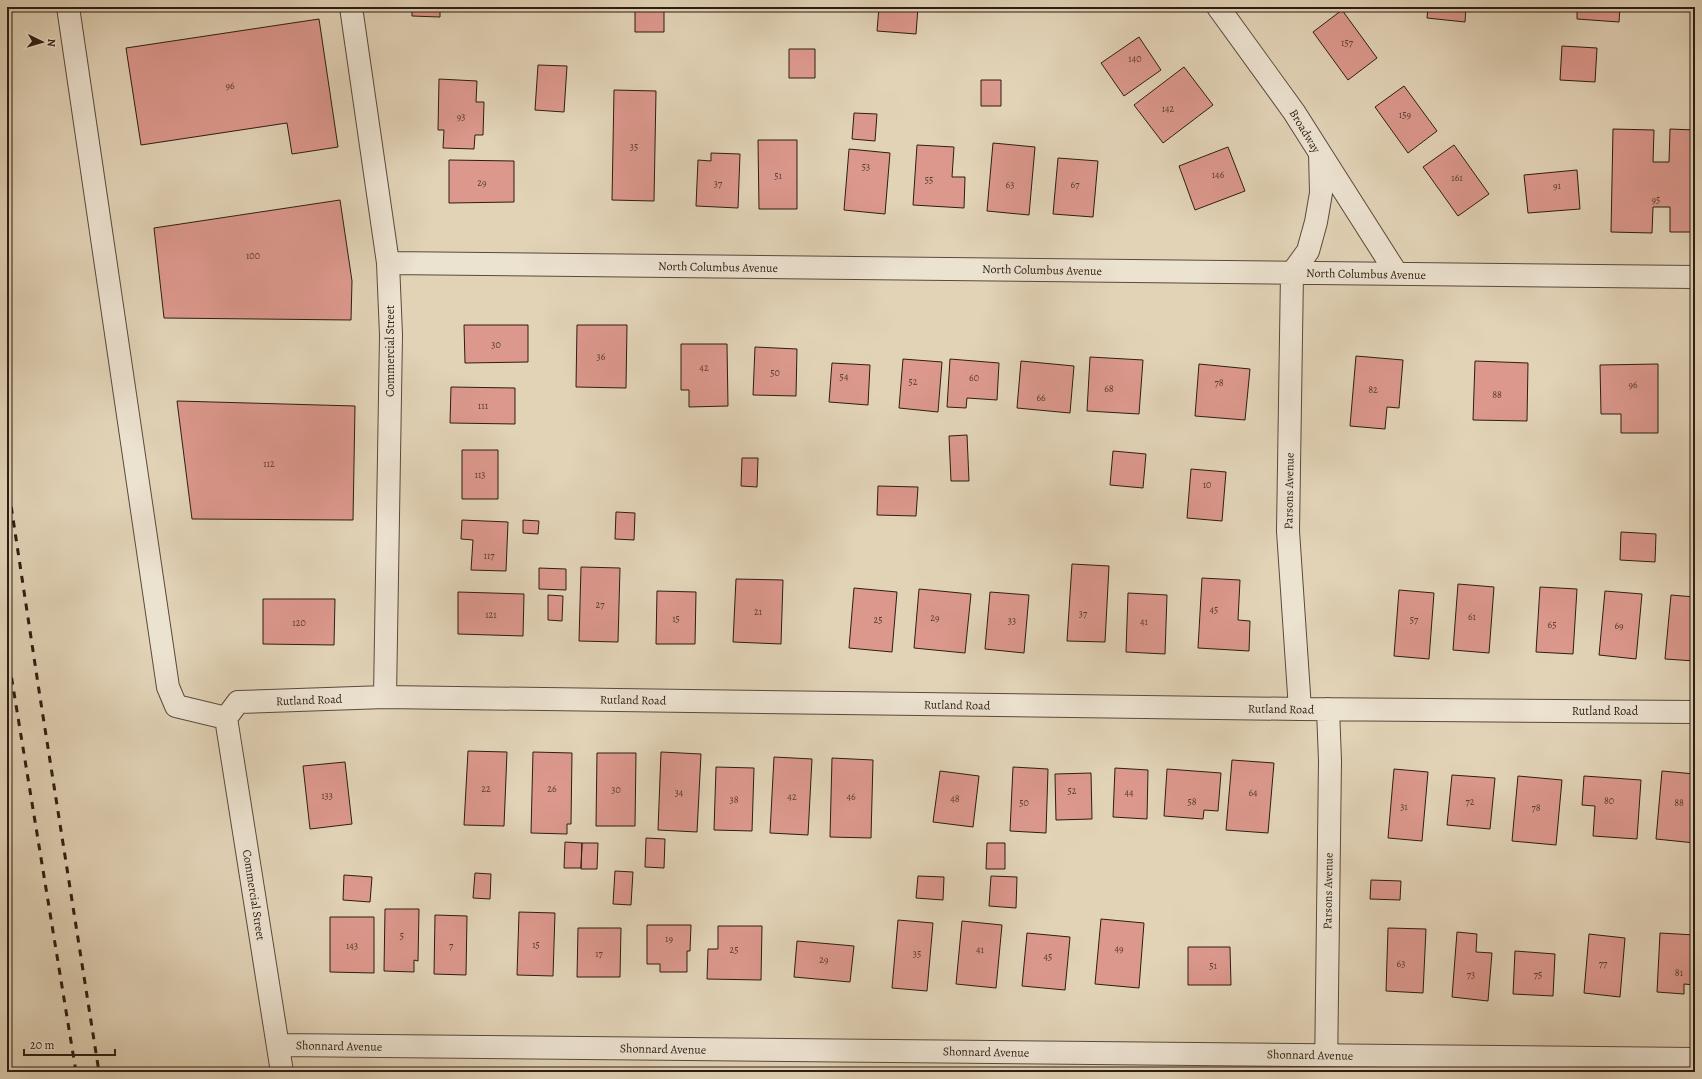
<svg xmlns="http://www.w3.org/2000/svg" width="1702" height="1079" font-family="Alegreya,serif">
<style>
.building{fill:#dc988d;stroke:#2d1d12}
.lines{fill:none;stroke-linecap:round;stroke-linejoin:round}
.minor-casing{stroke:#5a4a3b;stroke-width:24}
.minor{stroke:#ece2d0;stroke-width:22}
.rail{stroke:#2d1d12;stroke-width:3;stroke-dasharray:7 7;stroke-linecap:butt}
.labels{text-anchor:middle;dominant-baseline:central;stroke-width:3.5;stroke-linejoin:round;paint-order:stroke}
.number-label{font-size:10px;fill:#593c31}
.street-label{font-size:12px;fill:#2d1d12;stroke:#ece2d0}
</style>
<rect width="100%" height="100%" fill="#e2d3b7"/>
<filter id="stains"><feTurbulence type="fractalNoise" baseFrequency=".005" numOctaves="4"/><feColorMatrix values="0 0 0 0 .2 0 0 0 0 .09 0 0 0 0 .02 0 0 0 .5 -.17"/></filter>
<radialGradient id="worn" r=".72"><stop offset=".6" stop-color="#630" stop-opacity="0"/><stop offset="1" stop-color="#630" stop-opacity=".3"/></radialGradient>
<path class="building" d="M 412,7 L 440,7 L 440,17 L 412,16 Z
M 635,7 L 664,7 L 664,32 L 635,32 Z
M 759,7 L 800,7 L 800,11 L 759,9 Z
M 879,7 L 918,7 L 916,34 L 877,31 Z
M 961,7 L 1016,7 L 1016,9 Z
M 1047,7 L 1095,7 L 1095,10 Z
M 1428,7 L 1466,7 L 1465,22 L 1427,18 Z
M 1577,7 L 1620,7 L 1619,22 L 1577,19 Z
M 1653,7 L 1695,7 L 1695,11 Z
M 1342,10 L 1377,58 L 1348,80 L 1313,32 Z
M 319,19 L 338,147 L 292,154 L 287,123 L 141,145 L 126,48 Z
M 1139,37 L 1161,70 L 1124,96 L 1101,63 Z
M 1562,46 L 1597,48 L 1595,82 L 1560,80 Z
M 789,49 L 815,49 L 815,78 L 789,78 Z
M 538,65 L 567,66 L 564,112 L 535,110 Z
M 1184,67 L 1213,105 L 1163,143 L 1134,105 Z
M 439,79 L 477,81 L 476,102 L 484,102 L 483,135 L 475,135 L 474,149 L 443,148 L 444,130 L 438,130 Z
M 981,80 L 1001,80 L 1001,106 L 981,106 Z
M 1404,86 L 1437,131 L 1408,153 L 1375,107 Z
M 614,90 L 656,91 L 654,201 L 612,200 Z
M 854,113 L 877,114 L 875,141 L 852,139 Z
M 1613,129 L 1654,130 L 1653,162 L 1669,162 L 1670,129 L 1695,130 L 1695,232 L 1670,232 L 1670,207 L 1653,207 L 1652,233 L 1611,232 Z
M 758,140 L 797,140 L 797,209 L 759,209 Z
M 993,143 L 1035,147 L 1029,215 L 987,211 Z
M 917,145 L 954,147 L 952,177 L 965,177 L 964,208 L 913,205 Z
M 1454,145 L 1489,194 L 1458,216 L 1423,167 Z
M 1228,147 L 1245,191 L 1195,210 L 1179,166 Z
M 849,149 L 890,153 L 885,214 L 844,210 Z
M 711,153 L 740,154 L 738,208 L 696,206 L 698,160 L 711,161 Z
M 1058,158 L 1098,161 L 1093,217 L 1053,214 Z
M 449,160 L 514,161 L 514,202 L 449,203 Z
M 1577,170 L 1580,209 L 1528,213 L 1524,175 Z
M 340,200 L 352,281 L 351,320 L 164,318 L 154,228 Z
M 464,325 L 528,325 L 528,362 L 465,363 Z
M 577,325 L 627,325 L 626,388 L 576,387 Z
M 681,344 L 727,344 L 728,406 L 689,407 L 689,390 L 681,390 Z
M 755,347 L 797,349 L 796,396 L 753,395 Z
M 1356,356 L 1403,360 L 1399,408 L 1387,407 L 1385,429 L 1350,426 Z
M 1090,357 L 1143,360 L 1139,414 L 1087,411 Z
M 903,359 L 942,362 L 938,412 L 899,408 Z
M 950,359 L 999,363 L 997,400 L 967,398 L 966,408 L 947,407 Z
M 1021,361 L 1074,366 L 1070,413 L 1017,408 Z
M 1475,361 L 1528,363 L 1527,421 L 1473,420 Z
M 832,363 L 870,365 L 868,405 L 829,402 Z
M 1199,364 L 1250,369 L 1245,420 L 1195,416 Z
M 1658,364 L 1658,433 L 1621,433 L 1621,414 L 1601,414 L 1600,365 Z
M 451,387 L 515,388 L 515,424 L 450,423 Z
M 177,401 L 355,406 L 353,520 L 192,519 Z
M 967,435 L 969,481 L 951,481 L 949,436 Z
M 462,450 L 498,450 L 498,499 L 462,499 Z
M 1113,451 L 1146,454 L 1143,488 L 1110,485 Z
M 742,458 L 758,458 L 757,487 L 741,486 Z
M 1191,469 L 1226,472 L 1222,521 L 1187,518 Z
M 878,486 L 918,487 L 916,516 L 877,515 Z
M 616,512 L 635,513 L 634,540 L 615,539 Z
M 462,520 L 508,522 L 506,571 L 471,570 L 473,540 L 461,539 Z
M 523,520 L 539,521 L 538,534 L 523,533 Z
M 1621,532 L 1656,534 L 1655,562 L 1620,560 Z
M 1072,564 L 1109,566 L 1105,642 L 1067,641 Z
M 581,567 L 620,568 L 618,642 L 579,641 Z
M 539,568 L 566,569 L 566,590 L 539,589 Z
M 1202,578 L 1240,580 L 1238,620 L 1250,621 L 1249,651 L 1198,648 Z
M 736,579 L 783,580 L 781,644 L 733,642 Z
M 1458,584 L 1494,587 L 1489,653 L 1453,650 Z
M 1540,587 L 1577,589 L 1573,654 L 1536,652 Z
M 854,588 L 897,592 L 892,652 L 849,648 Z
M 919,589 L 971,594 L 965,653 L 914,648 Z
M 1399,590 L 1434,593 L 1429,659 L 1394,656 Z
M 657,591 L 696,592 L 695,644 L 656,644 Z
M 1605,591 L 1642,594 L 1636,659 L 1599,655 Z
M 458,592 L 524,594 L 523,636 L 458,634 Z
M 990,592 L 1029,595 L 1024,653 L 985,649 Z
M 1128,593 L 1167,595 L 1165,654 L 1126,652 Z
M 548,595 L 563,596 L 562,621 L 548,620 Z
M 1671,595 L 1695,597 L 1695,661 L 1665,659 Z
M 263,599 L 335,599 L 334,645 L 263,644 Z
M 468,751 L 507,752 L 504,826 L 464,825 Z
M 533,752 L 572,753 L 571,824 L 567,824 L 567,834 L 531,833 Z
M 661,752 L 701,754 L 697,832 L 658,830 Z
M 597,753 L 636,753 L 635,826 L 596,826 Z
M 774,757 L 812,759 L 808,835 L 770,833 Z
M 832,758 L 873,760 L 871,838 L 830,837 Z
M 1232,760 L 1274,763 L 1268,833 L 1226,830 Z
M 345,762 L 352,824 L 310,829 L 303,766 Z
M 716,767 L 754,768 L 752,831 L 714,830 Z
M 1013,767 L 1048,769 L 1046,833 L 1010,831 Z
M 1115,768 L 1148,770 L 1147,819 L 1113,817 Z
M 1167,769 L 1221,773 L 1218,811 L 1204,810 L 1203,819 L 1164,816 Z
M 1394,769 L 1428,772 L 1422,841 L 1388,838 Z
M 940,771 L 979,776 L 973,827 L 933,822 Z
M 1662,771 L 1695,774 L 1695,843 L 1656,839 Z
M 1091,773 L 1092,819 L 1056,820 L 1055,774 Z
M 1452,775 L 1495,778 L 1490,829 L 1447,825 Z
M 1518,776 L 1562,780 L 1556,845 L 1512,841 Z
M 1584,776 L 1641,780 L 1637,839 L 1593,836 L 1595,806 L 1582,805 Z
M 646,838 L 665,839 L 664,868 L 645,867 Z
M 565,842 L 582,843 L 581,868 L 564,868 Z
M 582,843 L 598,843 L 597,869 L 581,869 Z
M 987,843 L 1005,843 L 1005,869 L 986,869 Z
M 615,871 L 633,872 L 631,905 L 613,904 Z
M 475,873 L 491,874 L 490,899 L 473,898 Z
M 344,875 L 372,877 L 370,902 L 343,900 Z
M 918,876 L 944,877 L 943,900 L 916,898 Z
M 991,876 L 1017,877 L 1016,908 L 989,906 Z
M 1371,880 L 1401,881 L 1400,900 L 1370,899 Z
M 385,909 L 419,909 L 418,961 L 414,960 L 414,972 L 384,971 Z
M 519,912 L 555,913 L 553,976 L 517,975 Z
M 435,915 L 467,916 L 466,975 L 434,974 Z
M 330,917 L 374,917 L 374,973 L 330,972 Z
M 1101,919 L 1144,923 L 1139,988 L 1095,984 Z
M 898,920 L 933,923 L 927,991 L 892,988 Z
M 962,921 L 1002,925 L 996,988 L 956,984 Z
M 647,925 L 691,925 L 690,951 L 687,951 L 687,972 L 660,972 L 660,964 L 647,964 Z
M 718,926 L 762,926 L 761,980 L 707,979 L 708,949 L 718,949 Z
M 578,928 L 621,928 L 620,977 L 577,977 Z
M 1388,928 L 1426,929 L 1423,993 L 1386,991 Z
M 1457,932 L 1477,934 L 1476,952 L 1492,953 L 1488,1001 L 1452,997 Z
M 1027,933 L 1070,937 L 1065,990 L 1022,986 Z
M 1660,933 L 1695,935 L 1695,985 L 1684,984 L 1684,994 L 1657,992 Z
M 1589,934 L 1625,938 L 1620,997 L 1584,993 Z
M 797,941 L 854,946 L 850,982 L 794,977 Z
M 1188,947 L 1230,947 L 1231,985 L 1188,985 Z
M 1515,951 L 1555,954 L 1553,996 L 1513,994 Z"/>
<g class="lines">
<g class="minor-casing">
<path id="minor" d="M 68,7 L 168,687 L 176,706 L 226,718
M 351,7 L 388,263 L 391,335 L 385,697
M 1218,7 L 1294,112 L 1320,153 L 1321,193 L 1316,222 L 1308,251 L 1292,273
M 1320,153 L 1397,274
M 388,263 L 1695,277
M 1292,273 L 1288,531 L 1300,709
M 226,718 L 238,702 L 385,697 L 1300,709 L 1695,712
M 226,718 L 282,1072
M 278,1045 L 1695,1059
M 1326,1072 L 1330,761 L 1328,709"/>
</g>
<use href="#minor" class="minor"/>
<path class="rail" d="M 7,479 L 40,697 L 99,1072
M 7,650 L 76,1072"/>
</g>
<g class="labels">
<g class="number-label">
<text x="1347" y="42">157</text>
<text x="1135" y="58">140</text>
<text x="230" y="85">96</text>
<text x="1168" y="108">142</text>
<text x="1405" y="114">159</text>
<text x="461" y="116">93</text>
<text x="634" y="146">35</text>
<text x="866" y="166">53</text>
<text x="1218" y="174">146</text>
<text x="778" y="175">51</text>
<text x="1457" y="177">161</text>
<text x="929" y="179">55</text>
<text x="482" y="182">29</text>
<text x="718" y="183">37</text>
<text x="1010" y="184">63</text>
<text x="1075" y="184">67</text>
<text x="1557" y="185">91</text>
<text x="1656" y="199">95</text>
<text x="253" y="255">100</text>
<text x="496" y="344">30</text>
<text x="601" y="356">36</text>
<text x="704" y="367">42</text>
<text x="775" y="372">50</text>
<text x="844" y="376">54</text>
<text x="974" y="377">60</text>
<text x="913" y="381">52</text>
<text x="1219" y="382">78</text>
<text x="1633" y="384">96</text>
<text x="1109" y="388">68</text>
<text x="1373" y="389">82</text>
<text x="1497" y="394">88</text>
<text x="1041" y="397">66</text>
<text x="483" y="405">111</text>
<text x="269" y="463">112</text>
<text x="480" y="474">113</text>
<text x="1207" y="484">10</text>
<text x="489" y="555">117</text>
<text x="600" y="604">27</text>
<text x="1214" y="609">45</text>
<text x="758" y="611">21</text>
<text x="1083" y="613">37</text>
<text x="491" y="614">121</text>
<text x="1472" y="616">61</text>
<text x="935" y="617">29</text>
<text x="676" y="618">15</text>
<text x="878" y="619">25</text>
<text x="1414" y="619">57</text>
<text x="1012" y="620">33</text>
<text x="1144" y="621">41</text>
<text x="299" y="622">120</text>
<text x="1552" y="624">65</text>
<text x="1619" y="625">69</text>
<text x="486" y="788">22</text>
<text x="552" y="788">26</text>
<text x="616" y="789">30</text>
<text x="1072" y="790">52</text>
<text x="679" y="792">34</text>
<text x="1129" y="792">44</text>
<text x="1253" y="792">64</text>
<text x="327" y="795">133</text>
<text x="792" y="796">42</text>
<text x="851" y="796">46</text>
<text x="955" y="798">48</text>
<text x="734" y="799">38</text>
<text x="1609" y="800">80</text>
<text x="1192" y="801">58</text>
<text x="1470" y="801">72</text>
<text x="1024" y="802">50</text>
<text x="1679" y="802">88</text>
<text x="1404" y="806">31</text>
<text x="1536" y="807">78</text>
<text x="402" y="935">5</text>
<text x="669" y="938">19</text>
<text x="536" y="944">15</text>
<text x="352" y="945">143</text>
<text x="451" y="945">7</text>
<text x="1119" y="948">49</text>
<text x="734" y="949">25</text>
<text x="980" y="949">41</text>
<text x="599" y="953">17</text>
<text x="917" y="953">35</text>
<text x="1048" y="956">45</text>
<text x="824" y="959">29</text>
<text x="1401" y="963">63</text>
<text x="1603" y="963">77</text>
<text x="1213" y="965">51</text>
<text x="1679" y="972">81</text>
<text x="1471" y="974">73</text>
<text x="1538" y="974">75</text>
</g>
<g class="street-label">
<text transform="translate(1305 131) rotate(59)">Broadway</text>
<text transform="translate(718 267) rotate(1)">North Columbus Avenue</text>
<text transform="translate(1042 270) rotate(1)">North Columbus Avenue</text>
<text transform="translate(1366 274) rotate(1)">North Columbus Avenue</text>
<text transform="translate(390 351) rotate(-90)">Commercial Street</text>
<text transform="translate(1289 491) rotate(-89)">Parsons Avenue</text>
<text transform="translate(309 700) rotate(-2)">Rutland Road</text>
<text transform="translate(633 700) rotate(1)">Rutland Road</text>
<text transform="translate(957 705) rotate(1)">Rutland Road</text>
<text transform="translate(1281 709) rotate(1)">Rutland Road</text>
<text x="1605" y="711">Rutland Road</text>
<text transform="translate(1328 891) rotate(-89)">Parsons Avenue</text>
<text transform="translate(254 895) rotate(81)">Commercial Street</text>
<text transform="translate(339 1046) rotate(1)">Shonnard Avenue</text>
<text transform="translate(663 1049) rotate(1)">Shonnard Avenue</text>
<text transform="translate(986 1052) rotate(1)">Shonnard Avenue</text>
<text transform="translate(1310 1055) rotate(1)">Shonnard Avenue</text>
</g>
</g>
<rect width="1702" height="1079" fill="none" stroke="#e2d3b7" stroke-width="24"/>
<rect x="8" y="8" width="1686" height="1063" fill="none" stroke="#2d1d12" stroke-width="2"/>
<rect x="12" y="12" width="1678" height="1055" fill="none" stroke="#2d1d12"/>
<g transform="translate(42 42) rotate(95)" stroke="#ece2d0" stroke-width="3" paint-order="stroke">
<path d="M0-3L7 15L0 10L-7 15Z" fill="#2d1d12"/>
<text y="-6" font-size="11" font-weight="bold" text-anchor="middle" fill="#2d1d12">N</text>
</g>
<path d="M24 1049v6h91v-6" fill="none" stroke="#2d1d12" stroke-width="2"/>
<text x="30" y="1049" font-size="12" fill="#2d1d12" stroke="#ece2d0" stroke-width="3" paint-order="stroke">20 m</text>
<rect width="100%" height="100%" filter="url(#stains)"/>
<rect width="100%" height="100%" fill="url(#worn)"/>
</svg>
